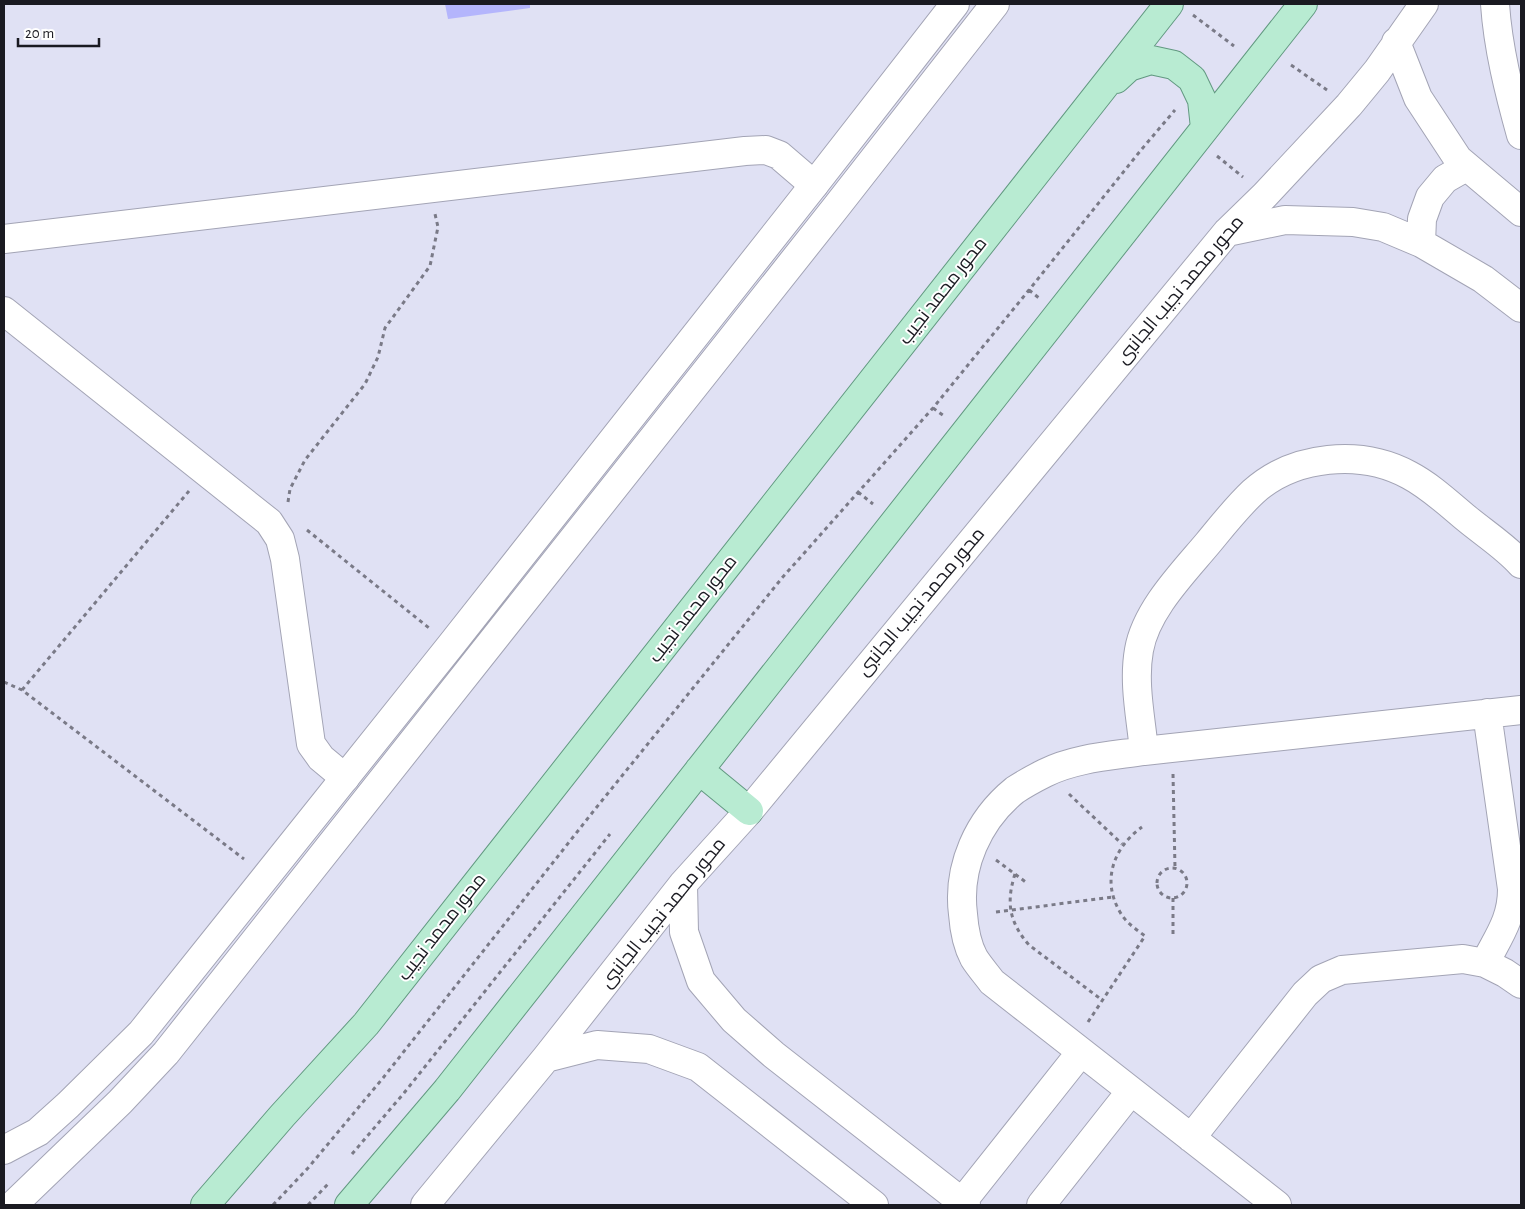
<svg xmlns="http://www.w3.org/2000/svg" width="1525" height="1209" font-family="'Alegreya Sans',Cairo,sans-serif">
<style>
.building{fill:#b4b5fc}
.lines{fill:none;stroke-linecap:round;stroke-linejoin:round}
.street-casing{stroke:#a3a4b5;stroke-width:30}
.secondary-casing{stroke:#a3a4b5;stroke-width:30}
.primary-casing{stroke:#629981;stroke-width:30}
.path{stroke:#7a7a87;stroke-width:3;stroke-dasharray:4 4;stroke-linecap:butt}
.street{stroke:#fff;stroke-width:28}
.secondary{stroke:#fff;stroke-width:28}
.primary{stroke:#b8ebd2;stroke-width:28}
.labels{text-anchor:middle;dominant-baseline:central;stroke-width:4;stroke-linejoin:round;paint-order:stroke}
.street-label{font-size:19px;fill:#1a1a21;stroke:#fff}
</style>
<rect width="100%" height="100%" fill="#e0e1f4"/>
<path class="building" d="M 445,4 L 530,4 L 530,8 L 448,19 Z"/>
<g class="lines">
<g class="street-casing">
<path id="street" d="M 4,239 L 745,151 L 766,150 L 779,155 L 814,185
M 4,311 L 269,522 L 280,539 L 285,559 L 311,744 L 321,758 L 345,778
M 1144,751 C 1141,718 1133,683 1139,650 C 1146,610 1183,573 1208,543 C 1222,526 1237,507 1253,492 C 1294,455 1361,449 1409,475 C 1430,486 1448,503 1466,518 C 1484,533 1506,547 1521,564
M 1485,963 C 1498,937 1512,920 1512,889 L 1487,713
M 1191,1138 L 1305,994 L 1321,979 L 1342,970 L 1463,959 L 1485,963 L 1505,973 L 1521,984
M 962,1202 L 1081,1052
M 1041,1205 L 1131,1091
M 1277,1205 L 992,982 C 986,974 979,966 974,958 C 967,945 964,928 963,914 C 957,867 978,820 1015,790 C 1024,784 1035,778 1045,773 C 1075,758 1111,756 1144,751 L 1521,710"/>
</g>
<g class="secondary-casing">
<path id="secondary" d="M 1495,4 C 1498,48 1509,92 1521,135
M 1396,42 L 1418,98 L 1458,159 L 1521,212
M 1227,232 L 1285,220 L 1353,222 L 1383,227 L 1421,243 L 1483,279 L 1521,308
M 1421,243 L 1422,219 L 1430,197 L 1445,179 L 1466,167
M 683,884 L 684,932 L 701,981 L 734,1020 L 774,1055 L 966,1205
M 546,1058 L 597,1045 L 649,1049 L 698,1067 L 874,1205
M 4,1150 L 38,1132 L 68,1105 L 141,1033 L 451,645 L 814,185 L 955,4
M 13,1205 L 120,1102 L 166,1053 L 837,206 L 995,4
M 425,1205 L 546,1058 L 683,884 L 749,811 L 1227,232 L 1265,195 L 1349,105 L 1377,71 L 1424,4"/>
</g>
<g class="primary-casing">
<path id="primary" d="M 1116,79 L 1129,67 L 1151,60 L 1174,65 L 1192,79 L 1202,100 L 1205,128
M 699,770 L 749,811
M 205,1205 L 282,1116 L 366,1024 L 1169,4
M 349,1205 L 447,1090 L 1303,4"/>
</g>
<path class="path" d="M 1193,15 L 1234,46
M 1291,65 L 1327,90
M 1217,156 L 1243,177
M 1029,290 L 1039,298
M 933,408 L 944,416
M 858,492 L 873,504
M 288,502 L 290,489 L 305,460 L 365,384 L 378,357 L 385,328 L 430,266 L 438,227 L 435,214
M 307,530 L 429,628
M 4,682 L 22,690 L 244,859
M 22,690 L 189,491
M 1173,774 L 1175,868
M 1069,794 L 1122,844
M 996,860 L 1027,883
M1157 883a15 15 0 1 1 30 0a15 15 0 1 1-30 0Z
M 1015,874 C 1006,902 1009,922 1029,945 L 1102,1000
M 1173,898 L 1173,937
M 996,912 L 1113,897
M 1088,1022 L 1145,936 C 1136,929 1126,923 1120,912 C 1101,880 1114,847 1142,827
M 352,1154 L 404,1093 L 610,834
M 273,1205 L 308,1168 L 383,1078 L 596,808 L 782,578 L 933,408 L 1029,290 L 1141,150 L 1175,110
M 308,1205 L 328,1184"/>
<use href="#street" class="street"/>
<use href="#secondary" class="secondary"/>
<use href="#primary" class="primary"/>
</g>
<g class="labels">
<g class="street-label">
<text transform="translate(1180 290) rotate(-50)">محور محمد نجيب الجانبى</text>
<text transform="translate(943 291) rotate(-52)">محور محمد نجيب</text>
<text transform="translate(921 602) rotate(-50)">محور محمد نجيب الجانبى</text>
<text transform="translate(693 609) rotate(-52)">محور محمد نجيب</text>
<text transform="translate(663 913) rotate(-51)">محور محمد نجيب الجانبى</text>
<text transform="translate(442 927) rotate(-52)">محور محمد نجيب</text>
</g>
</g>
<rect width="1525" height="1209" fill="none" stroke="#1a1a21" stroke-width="10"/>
<path d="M18 38v8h81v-8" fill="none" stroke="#1a1a21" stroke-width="2.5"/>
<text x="25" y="38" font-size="15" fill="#1a1a21" stroke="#ffffff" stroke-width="4" paint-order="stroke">20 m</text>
</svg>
